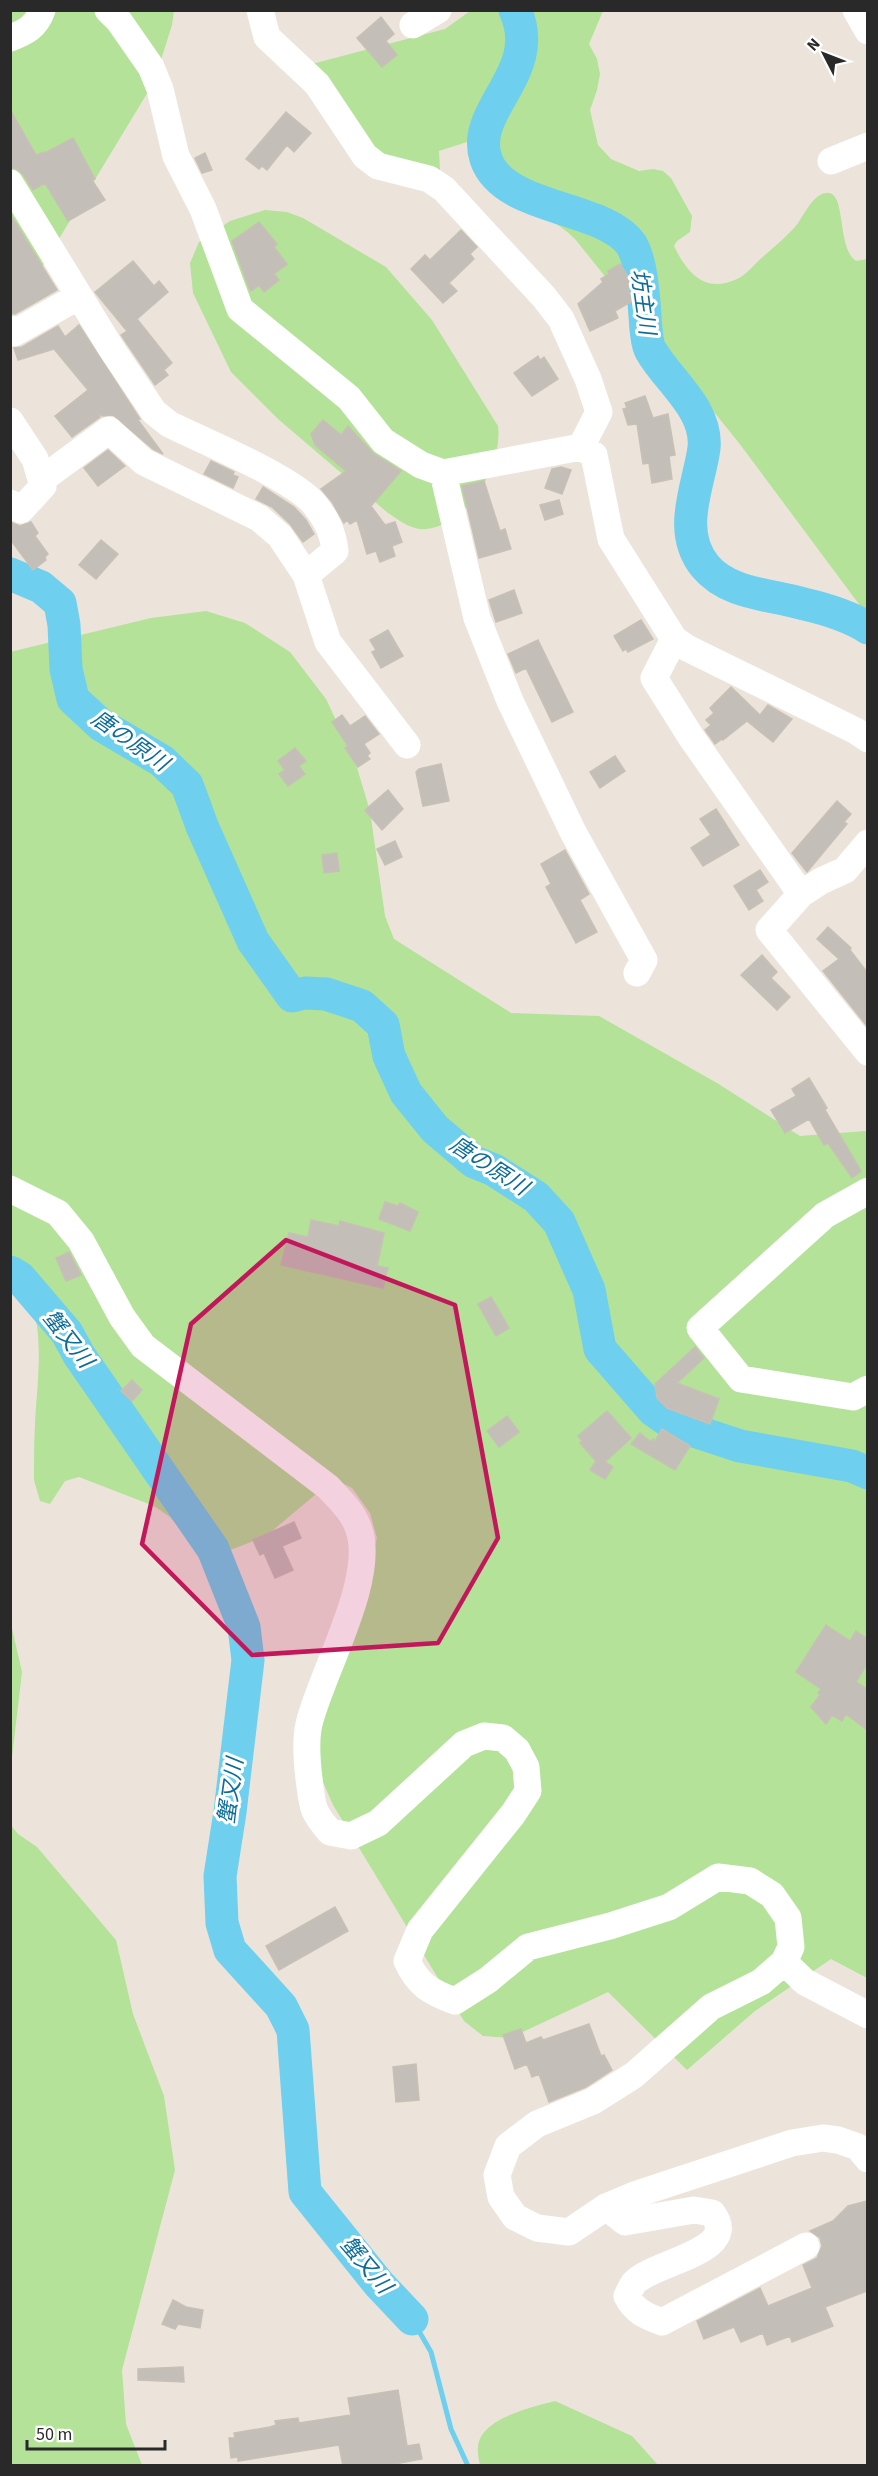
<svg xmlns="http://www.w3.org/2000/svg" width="878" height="2476" font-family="'Source Sans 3','Noto Sans JP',sans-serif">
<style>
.green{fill:#b3e298}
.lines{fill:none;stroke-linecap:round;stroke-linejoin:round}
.stream{stroke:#6ecfee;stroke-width:5}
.river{stroke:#6ecfee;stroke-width:33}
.building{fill:#c4beb8;stroke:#c7c0b5;stroke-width:1.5}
.minor{stroke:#fff;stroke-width:27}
.marked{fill:#c2185b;fill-opacity:0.2;stroke:#c2185b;stroke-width:4.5;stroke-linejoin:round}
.labels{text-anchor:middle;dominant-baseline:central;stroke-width:6;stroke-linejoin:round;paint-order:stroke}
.water-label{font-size:22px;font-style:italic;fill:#0e6c99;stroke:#fff}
</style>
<rect width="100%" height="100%" fill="#ece4db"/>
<path class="green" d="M 11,11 L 174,11 L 172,25 L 154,82 L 11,318 Z
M 470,11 L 603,11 L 589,44 L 597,59 L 600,74 L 597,90 L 590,110 L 598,145 L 611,159 L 639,171 L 653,169 L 663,171 L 671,178 L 692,216 L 690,232 L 677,241 L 674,246 C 687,273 705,294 737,279 C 747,275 756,262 765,255 C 775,246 786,237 795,227 C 803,218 813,191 829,193 C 846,195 837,248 856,261 L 867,259 L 867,615 L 739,443 L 575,239 C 556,220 547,221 524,209 C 499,196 482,166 470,141 L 439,151 L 440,171 L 378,156 L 308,65 L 445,29 Z
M 265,210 L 287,212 L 303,218 L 386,267 L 432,320 L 498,426 C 503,465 468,525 426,529 C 412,531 399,520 388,513 L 278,419 L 231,372 L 193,293 L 190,263 L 199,242 L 230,221 Z
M 206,611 L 245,623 L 290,652 L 326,699 L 355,761 L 370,811 L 385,916 L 394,939 L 511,1013 L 599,1016 L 717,1083 L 800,1136 L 865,1131 L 867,1133 L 867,1978 L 831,1959 L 755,2011 L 687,2070 L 608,1992 L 510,2038 L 483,2036 L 464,2021 L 333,1805 L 316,1766 L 313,1739 L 363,1588 L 377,1538 L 370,1513 L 352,1488 L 334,1479 L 266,1536 L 210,1558 L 198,1551 L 170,1517 L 154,1506 L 79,1477 L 65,1481 L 50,1504 L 40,1501 L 34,1480 C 34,1461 34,1443 35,1424 C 36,1388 52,1296 10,1280 L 10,652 L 151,618 Z
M 11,1624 L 22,1672 L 11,1766 Z
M 10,1824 L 18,1834 L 37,1847 L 116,1940 L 133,2014 L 164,2096 L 175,2170 L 122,2370 L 126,2424 L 142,2465 L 11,2465 Z
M 555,2401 L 632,2436 L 658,2465 L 480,2465 C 479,2460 477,2452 478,2447 C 480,2418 533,2407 555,2401 Z"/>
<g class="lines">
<path class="stream" d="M 412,2319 L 431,2352 L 451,2429 L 468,2466"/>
<path class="river" d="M 515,10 C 544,73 469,109 486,159 C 504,211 603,205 631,244 C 643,263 644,306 646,329 C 647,336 647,345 651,351 C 668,381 708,409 704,448 C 699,486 676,530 705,566 C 729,595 771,594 804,604 C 826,609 849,616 868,628
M 10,574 L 41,587 L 60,603 L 64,625 L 66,669 L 73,699 L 101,725 L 162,761 L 187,785 L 202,826 L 253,941 L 292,996 L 305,993 L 326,994 L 362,1006 L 383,1025 L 389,1056 L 406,1093 L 435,1129 L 474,1162 L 494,1170 L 536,1197 L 559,1222 L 589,1290 L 600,1349 L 653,1410 L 673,1424 L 740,1446 L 852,1466 L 868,1473
M 10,1272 L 20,1278 L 67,1333 L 79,1355 L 213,1549 L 244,1627 L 248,1660 L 230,1812 L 220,1876 L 222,1923 L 230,1950 L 281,2006 L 293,2030 L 305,2192 L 379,2284 L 412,2319"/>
</g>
<path class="building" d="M 381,17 L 394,34 L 386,41 L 397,55 L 382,67 L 357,38 Z
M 10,109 L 36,155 L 44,152 L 45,153 L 73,138 L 95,179 L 92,180 L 105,200 L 68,221 L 45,183 L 33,190 L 23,174 L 17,169 L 10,167 Z
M 286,112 L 311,133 L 294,152 L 287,145 L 267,170 L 262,166 L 259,169 L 246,159 Z
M 205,153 L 212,170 L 202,173 L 195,158 Z
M 10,214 L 57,290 L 15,314 L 10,312 Z
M 259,222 L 277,244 L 274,247 L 287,264 L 274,274 L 279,280 L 264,292 L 259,285 L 251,291 L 249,288 L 232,241 Z
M 461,230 L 477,247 L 470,254 L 474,259 L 449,283 L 457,291 L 443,303 L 411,269 L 425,255 L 430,260 Z
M 133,261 L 154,286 L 159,281 L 168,292 L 137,319 L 172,363 L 164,370 L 168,375 L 155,385 L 121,335 L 127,331 L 95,292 Z
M 620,264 L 633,285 L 627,288 L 634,300 L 615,311 L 618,318 L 590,331 L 578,304 L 603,282 L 601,279 L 609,274 L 608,271 Z
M 79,325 L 140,419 L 138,420 L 163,454 L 153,449 L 113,415 L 102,416 L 97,412 L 100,417 L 72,437 L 55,416 L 88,390 L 54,349 L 18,360 L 14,348 L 22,347 L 58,326 L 65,337 Z
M 538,356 L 540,360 L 544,357 L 558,379 L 532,396 L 514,373 Z
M 645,396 L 653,418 L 668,414 L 675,455 L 669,456 L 672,479 L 652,483 L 649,463 L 643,464 L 637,424 L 628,425 L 623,409 L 627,408 L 625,403 Z
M 323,420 L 341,435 L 348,426 L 374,454 L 401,471 L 371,506 L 385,525 L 395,522 L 402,542 L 392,546 L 395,556 L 380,562 L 376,551 L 367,554 L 357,520 L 350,524 L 347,520 L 344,523 L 332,502 L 321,489 L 346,471 L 315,445 L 311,434 Z
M 108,450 L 125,466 L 98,486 L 84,468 Z
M 211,461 L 234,472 L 233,475 L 238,477 L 233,488 L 204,474 Z
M 561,467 L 571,470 L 562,494 L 545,488 L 552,469 Z
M 484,481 L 500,531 L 505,529 L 511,549 L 479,558 L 462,486 Z
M 263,487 L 294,507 L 306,520 L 314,534 L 303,542 L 290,524 L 272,507 L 256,499 Z
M 559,500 L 563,514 L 545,520 L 540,505 Z
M 10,522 L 20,526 L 31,522 L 38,533 L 35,536 L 48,554 L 45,557 L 46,560 L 33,570 L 10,539 Z
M 101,540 L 118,554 L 96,579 L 79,565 Z
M 514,590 L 522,613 L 496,622 L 489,600 Z
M 641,620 L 653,639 L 628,652 L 626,649 L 623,651 L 614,636 Z
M 388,630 L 403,656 L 381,668 L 372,652 L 376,650 L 370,640 Z
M 538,640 L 573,712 L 552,722 L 526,668 L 516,673 L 508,654 Z
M 731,687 L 760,715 L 768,705 L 792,719 L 773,742 L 747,721 L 723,740 L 722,739 L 715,744 L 705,730 L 711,725 L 706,720 L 714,713 L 710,708 Z
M 342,715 L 350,726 L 365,716 L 379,734 L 364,744 L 370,753 L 367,756 L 370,759 L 358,767 L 345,748 L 348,746 L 332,722 Z
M 295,748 L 306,761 L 299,766 L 305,774 L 288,786 L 279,774 L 285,770 L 278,761 Z
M 615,756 L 625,771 L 600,788 L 590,772 Z
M 441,764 L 449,801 L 423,806 L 416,772 L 419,769 Z
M 388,790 L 403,809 L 382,830 L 365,810 Z
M 837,801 L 851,814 L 844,822 L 847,824 L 807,872 L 792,853 Z
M 716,809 L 739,845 L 703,866 L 691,848 L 711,835 L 700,819 Z
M 395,841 L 402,857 L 385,865 L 377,849 Z
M 565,850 L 589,894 L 580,900 L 597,932 L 576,943 L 546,887 L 551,884 L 541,864 Z
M 337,853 L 339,871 L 324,873 L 322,855 Z
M 760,870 L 768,882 L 756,890 L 763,901 L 749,910 L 734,886 Z
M 828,927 L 851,948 L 850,950 L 867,972 L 867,1026 L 823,971 L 839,959 L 817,939 Z
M 762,955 L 777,972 L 771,978 L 790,997 L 777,1010 L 741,975 Z
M 809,1078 L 827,1108 L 825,1110 L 861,1171 L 852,1178 L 828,1143 L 824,1145 L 809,1119 L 785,1133 L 771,1110 L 796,1096 L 792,1089 Z
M 385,1202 L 398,1206 L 400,1203 L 418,1212 L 410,1231 L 379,1219 Z
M 311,1220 L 339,1226 L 340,1221 L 384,1233 L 377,1266 L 388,1268 L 383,1288 L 281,1265 L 289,1233 L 308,1237 Z
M 69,1252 L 81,1275 L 66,1281 L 56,1258 Z
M 491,1297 L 509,1328 L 496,1336 L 478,1304 Z
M 695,1347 L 704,1358 L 677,1383 L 719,1399 L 710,1424 L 667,1408 L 657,1398 L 655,1384 Z
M 132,1380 L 142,1390 L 132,1401 L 121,1391 Z
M 607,1411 L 631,1438 L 605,1462 L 613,1467 L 605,1479 L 590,1470 L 596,1461 L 580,1443 L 582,1441 L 578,1436 Z
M 507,1416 L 519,1432 L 499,1447 L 487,1431 Z
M 662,1429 L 690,1446 L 675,1470 L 631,1444 L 640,1433 L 651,1442 L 653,1439 L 655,1441 Z
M 294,1522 L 301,1538 L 282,1546 L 293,1570 L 275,1578 L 264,1553 L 260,1555 L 253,1540 Z
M 826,1625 L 850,1641 L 856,1631 L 867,1639 L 867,1664 L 856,1682 L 867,1689 L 867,1730 L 846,1714 L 842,1721 L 832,1715 L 826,1724 L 811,1707 L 820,1695 L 818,1693 L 821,1689 L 796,1672 Z
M 335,1907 L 348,1931 L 279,1970 L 266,1946 Z
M 589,2024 L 601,2056 L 604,2055 L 612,2070 L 586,2087 L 549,2102 L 539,2074 L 532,2077 L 527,2064 L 515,2069 L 503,2035 L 521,2029 L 526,2043 L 541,2037 L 543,2040 Z
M 416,2064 L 419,2100 L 396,2102 L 393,2067 Z
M 867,2201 L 867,2291 L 825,2307 L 833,2326 L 792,2342 L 790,2336 L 767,2345 L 763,2333 L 741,2342 L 734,2327 L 704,2339 L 697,2321 L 760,2288 L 768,2306 L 812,2288 L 803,2265 L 817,2258 L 822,2246 L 820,2238 L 810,2231 L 833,2221 L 848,2206 Z
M 173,2300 L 186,2307 L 203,2310 L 200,2328 L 178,2324 L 175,2329 L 162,2324 Z
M 183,2367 L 184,2382 L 138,2380 L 138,2369 Z
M 398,2390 L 407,2446 L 419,2444 L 422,2459 L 384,2466 L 343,2466 L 339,2445 L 238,2461 L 238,2457 L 231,2458 L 229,2438 L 235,2438 L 234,2433 L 270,2427 L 276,2425 L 275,2421 L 298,2418 L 299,2423 L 351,2415 L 348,2398 Z"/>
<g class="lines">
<path class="minor" d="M 108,10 L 119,21 L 151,67 L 160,89 L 176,156 L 203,209 L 240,309 L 349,398 L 383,441 L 421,465 L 443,473 L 581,447 L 594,455 L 611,539 L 674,639 L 687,648 L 856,731 L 868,739
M 260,10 L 267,37 L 317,84 L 365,156 L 378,166 L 429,179 L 444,189 L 544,297 L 561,319 L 588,379 L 599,412 L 581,447
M 856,10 L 868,31
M 413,25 L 438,10
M 10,38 C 26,32 36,27 42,10
M 831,161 L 868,146
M 10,183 L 111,348 L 154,412 L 169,424 C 203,441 294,478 315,505 C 327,520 333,533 335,551 L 306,575
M 10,329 L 14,333 L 79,296
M 10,421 L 35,459 L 43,486 L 21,510 L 10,503
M 443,473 L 477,618 L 510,701 L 573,832 L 644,960 L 637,973
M 41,480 L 109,430 L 144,462 L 259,518 L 280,536 L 306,575 L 328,642 L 407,745
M 674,639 L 654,678 L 691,737 L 801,894
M 868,843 L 845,870 L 821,881 L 801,894 L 769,930 L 868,1052
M 10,1189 L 58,1213 L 81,1241 L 122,1317 L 143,1346 L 328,1487 C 340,1500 352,1511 358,1527 C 378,1577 321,1673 309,1724 C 305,1741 307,1762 309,1779 C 313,1807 311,1810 330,1832 L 351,1836 L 378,1823 L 464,1744 L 484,1736 L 503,1738 L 517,1750 L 526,1767 L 528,1791 L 513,1814 L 420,1930 L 407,1961 C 418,1985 430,1992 455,2001 L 488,1980 L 528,1947 L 610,1926 L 669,1907 L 718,1877 L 750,1881 L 772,1895 L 788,1918 L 791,1947 L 784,1962 L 761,1982 L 711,2007 L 634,2075 L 593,2101 L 537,2124 L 508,2146 L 497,2175 L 501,2197 L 515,2217 L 537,2228 L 569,2232 L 606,2207 L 637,2194 L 792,2143 L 823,2138 L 838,2140 L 858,2147 L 868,2159
M 868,1191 L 825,1215 L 700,1328 L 741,1379 L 853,1397 L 868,1389
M 784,1962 L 805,1982 L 868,2015
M 606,2207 L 625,2222 L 694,2210 L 712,2213 C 743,2252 652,2262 634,2283 C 631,2287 629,2292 627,2296 C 635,2312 646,2316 662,2322 L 806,2246"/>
</g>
<path class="marked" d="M 286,1240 L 455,1305 L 498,1538 L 438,1643 L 252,1655 L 142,1544 L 191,1324 Z"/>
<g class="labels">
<g class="water-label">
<text transform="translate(643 302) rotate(82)">坊主川</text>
<text transform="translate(130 741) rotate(35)">唐の原川</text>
<text transform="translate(489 1166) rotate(33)">唐の原川</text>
<text transform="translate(68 1339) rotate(52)">蟹又川</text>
<text transform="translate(231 1791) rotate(-82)">蟹又川</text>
<text transform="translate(366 2265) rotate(50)">蟹又川</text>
</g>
</g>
<rect width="878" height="2476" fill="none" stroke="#292929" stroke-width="24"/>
<g transform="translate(824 54) rotate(312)" stroke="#ffffff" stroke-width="4.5" paint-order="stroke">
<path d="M0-4.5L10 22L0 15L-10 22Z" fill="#292929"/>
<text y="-9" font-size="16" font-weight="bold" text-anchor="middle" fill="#292929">N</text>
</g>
<path d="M27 2440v9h138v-9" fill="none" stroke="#292929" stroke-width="3"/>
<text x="36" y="2440" font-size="18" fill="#292929" stroke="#ffffff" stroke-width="4.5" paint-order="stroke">50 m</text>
</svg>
